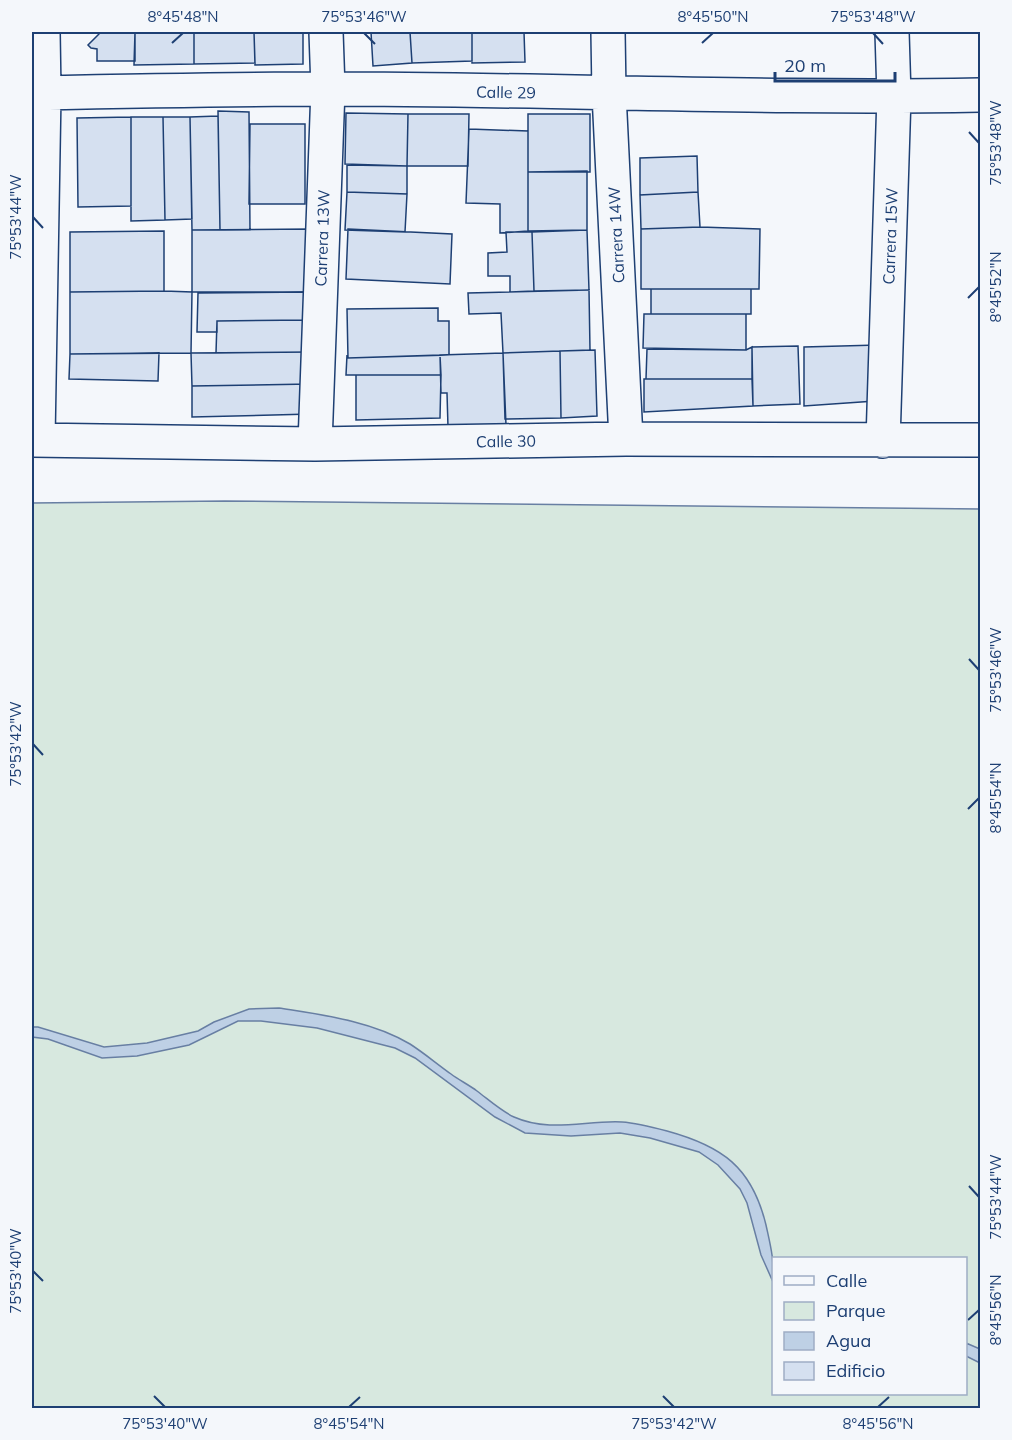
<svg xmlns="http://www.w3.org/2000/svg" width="1012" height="1440" font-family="Mulish,sans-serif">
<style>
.green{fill:#d7e8df;stroke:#687fa3;stroke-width:1.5;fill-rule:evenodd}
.water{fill:#bed0e5;stroke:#687fa3;stroke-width:1.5}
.building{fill:#d5e0f0;stroke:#1d3f73;stroke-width:1.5}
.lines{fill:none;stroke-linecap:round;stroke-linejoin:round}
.minor-casing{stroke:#1d3f73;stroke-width:36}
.minor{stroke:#f4f7fb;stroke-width:33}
.ticks{fill:none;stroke:#1d3f73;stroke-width:2}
.labels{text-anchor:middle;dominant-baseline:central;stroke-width:4.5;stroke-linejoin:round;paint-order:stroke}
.street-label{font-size:16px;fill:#1d3f73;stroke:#f4f7fb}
.neatline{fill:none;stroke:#1d3f73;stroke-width:2}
.ticks-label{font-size:15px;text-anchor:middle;fill:#1d3f73}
</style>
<rect width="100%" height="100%" fill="#f4f7fb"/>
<path class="green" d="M 225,501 L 980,509 L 980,1408 L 32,1408 L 32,503 ZM 774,1258 L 966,1258 L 966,1394 L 774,1394 Z"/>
<path class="water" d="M 279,1008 C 323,1015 372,1021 410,1044 C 424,1053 437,1064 451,1074 C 459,1080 469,1085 477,1091 C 489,1100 501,1111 514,1117 C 550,1133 586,1120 622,1122 C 637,1123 652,1127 667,1131 C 722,1146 752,1167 766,1225 C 771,1248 774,1258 773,1282 L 761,1255 L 747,1203 L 740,1189 L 718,1165 L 699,1152 L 650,1138 L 620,1133 L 571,1136 L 525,1133 L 495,1117 L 415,1058 L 395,1048 L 317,1028 L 261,1021 L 238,1021 L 189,1045 L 137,1056 L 102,1058 L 48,1039 L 32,1037 L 32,1027 L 38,1027 L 104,1047 L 147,1043 L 198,1031 L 214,1022 L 249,1009 Z
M 966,1343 L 980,1349 L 980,1363 L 966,1356 Z"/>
<path class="building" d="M 99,32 L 135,32 L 135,61 L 97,61 L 97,49 L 91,48 L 88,45 L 99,34 Z
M 135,32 L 194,32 L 194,64 L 134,65 Z
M 194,32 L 254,32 L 255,63 L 194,64 Z
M 254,32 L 303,32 L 303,64 L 255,65 Z
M 371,32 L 410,32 L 412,63 L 373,66 Z
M 410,32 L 472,32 L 472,61 L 412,63 Z
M 472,32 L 524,32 L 525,62 L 472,63 Z
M 218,111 L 249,112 L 250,230 L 220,230 Z
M 346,113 L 408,114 L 407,166 L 345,164 Z
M 408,114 L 469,114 L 468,166 L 407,166 Z
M 528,114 L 590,114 L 590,172 L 528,172 Z
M 218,116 L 220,230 L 192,230 L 190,117 Z
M 131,117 L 131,206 L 78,207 L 77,118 Z
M 131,117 L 163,117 L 165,220 L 131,221 Z
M 163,117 L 190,117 L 192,219 L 165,220 Z
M 250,124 L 305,124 L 305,204 L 249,204 Z
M 469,129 L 528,131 L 528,231 L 500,233 L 500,204 L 466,203 Z
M 697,156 L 698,192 L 640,195 L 640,158 Z
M 347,165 L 407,166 L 407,194 L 347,192 Z
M 587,171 L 587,230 L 528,231 L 528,172 Z
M 347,192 L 407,194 L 405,232 L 345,230 Z
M 698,192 L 700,227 L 641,229 L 640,195 Z
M 700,227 L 760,229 L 759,289 L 641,289 L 641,229 Z
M 311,229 L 311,292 L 192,292 L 192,230 Z
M 348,229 L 452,234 L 450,284 L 346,279 Z
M 587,230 L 589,290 L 534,291 L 532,232 Z
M 164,231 L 164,291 L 70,292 L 70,232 Z
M 506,232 L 532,232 L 534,291 L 510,292 L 510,276 L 488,276 L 488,253 L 507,252 Z
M 651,289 L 751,289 L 751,314 L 651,314 Z
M 589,290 L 590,350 L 503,353 L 501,313 L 469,314 L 468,293 Z
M 164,291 L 192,292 L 191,353 L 70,354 L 70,292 Z
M 311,292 L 310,320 L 217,321 L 217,332 L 197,332 L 198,293 Z
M 438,308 L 438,321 L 449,321 L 449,355 L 348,358 L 347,309 Z
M 644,314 L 746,314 L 746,350 L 643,348 Z
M 310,320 L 311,352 L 216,353 L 217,321 Z
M 878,345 L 875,401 L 804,406 L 804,347 Z
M 798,346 L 800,404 L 753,406 L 752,347 Z
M 752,347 L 752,379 L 646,379 L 647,349 L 746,350 Z
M 595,350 L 597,416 L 561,418 L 560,351 Z
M 560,351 L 561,418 L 505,419 L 503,353 Z
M 311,352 L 310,384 L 192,386 L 191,353 Z
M 159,353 L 158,381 L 69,379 L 70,354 Z
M 503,353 L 506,425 L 448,427 L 447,393 L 441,393 L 440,355 Z
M 347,355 L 348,358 L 440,355 L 441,375 L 346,375 Z
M 356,375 L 441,375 L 440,418 L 356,420 Z
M 644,379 L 752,379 L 753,406 L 644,412 Z
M 310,384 L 311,414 L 192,417 L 192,386 Z"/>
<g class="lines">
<g class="minor-casing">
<path id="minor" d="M 608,32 L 609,94 L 626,439
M 32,93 C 130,91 229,89 327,89 C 545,89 763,99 980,95
M 38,439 L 44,93 L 43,32
M 32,440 L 315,444 L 626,439 L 980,440
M 883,441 L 894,96 L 892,32
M 315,444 L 328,89 L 326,32"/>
</g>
<use href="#minor" class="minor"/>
</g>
<path class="ticks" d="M 364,33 L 375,44M 873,33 L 883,44M 172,43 L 183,33M 702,43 L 713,33M 969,132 L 979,143M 33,217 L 43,228M 968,298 L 979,287M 969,659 L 979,670M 33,744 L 43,755M 968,809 L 979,798M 969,1186 L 979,1197M 33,1271 L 43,1281M 968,1320 L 979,1310M 154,1396 L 165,1407M 663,1396 L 674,1407M 349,1407 L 360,1397M 878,1407 L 889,1397"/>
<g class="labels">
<g class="street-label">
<text transform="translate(506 92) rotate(1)">Calle 29</text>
<text transform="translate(616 235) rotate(-93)">Carrera 14W</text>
<text transform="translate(890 236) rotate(-88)">Carrera 15W</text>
<text transform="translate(322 238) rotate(-88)">Carrera 13W</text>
<text transform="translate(506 441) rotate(-1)">Calle 30</text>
</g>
</g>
<rect width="1012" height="1440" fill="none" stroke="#f4f7fb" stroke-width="66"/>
<rect x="772" y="1257" width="195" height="138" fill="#f4f7fb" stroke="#9eadc5" stroke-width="1.5"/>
<rect x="784" y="1276" width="30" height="9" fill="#f4f7fb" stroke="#9eadc5" stroke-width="1.5"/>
<text x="826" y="1287" font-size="18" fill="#1d3f73">Calle</text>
<rect x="784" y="1302" width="30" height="18" fill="#d7e8df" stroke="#9eadc5" stroke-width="1.5"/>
<text x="826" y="1317" font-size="18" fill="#1d3f73">Parque</text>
<rect x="784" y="1332" width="30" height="18" fill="#bed0e5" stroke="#9eadc5" stroke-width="1.5"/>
<text x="826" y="1347" font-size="18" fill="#1d3f73">Agua</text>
<rect x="784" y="1362" width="30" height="18" fill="#d5e0f0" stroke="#9eadc5" stroke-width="1.5"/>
<text x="826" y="1377" font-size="18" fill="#1d3f73">Edificio</text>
<path d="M775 72v9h120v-9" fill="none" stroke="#1d3f73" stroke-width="3"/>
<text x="784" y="72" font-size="18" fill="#1d3f73" stroke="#f4f7fb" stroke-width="4.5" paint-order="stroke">20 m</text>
<rect x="33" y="33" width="946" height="1374" class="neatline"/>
<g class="ticks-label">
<text x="183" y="22">8°45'48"N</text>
<text x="364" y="22">75°53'46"W</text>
<text x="713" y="22">8°45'50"N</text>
<text x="873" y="22">75°53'48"W</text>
<text transform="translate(996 143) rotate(-90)" y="5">75°53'48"W</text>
<text transform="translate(16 217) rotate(-90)" y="5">75°53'44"W</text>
<text transform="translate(996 287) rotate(-90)" y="5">8°45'52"N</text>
<text transform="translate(996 670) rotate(-90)" y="5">75°53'46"W</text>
<text transform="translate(16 744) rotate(-90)" y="5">75°53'42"W</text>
<text transform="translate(996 798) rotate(-90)" y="5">8°45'54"N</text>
<text transform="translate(996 1197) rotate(-90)" y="5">75°53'44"W</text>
<text transform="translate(16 1271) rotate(-90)" y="5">75°53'40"W</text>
<text transform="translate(996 1310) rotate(-90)" y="5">8°45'56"N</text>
<text x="165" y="1429">75°53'40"W</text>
<text x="349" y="1429">8°45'54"N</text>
<text x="674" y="1429">75°53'42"W</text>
<text x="878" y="1429">8°45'56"N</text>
</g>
</svg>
